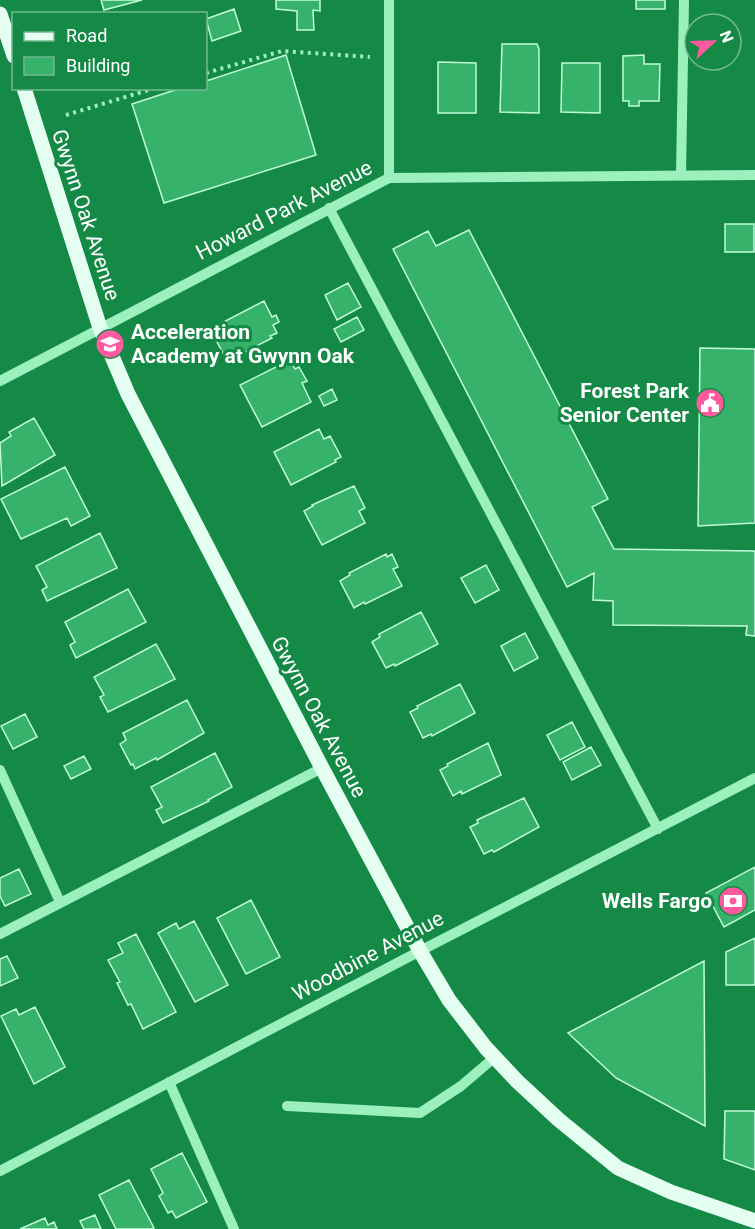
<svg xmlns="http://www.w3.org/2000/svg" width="755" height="1229" font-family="Roboto,sans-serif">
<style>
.building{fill:#37b26a;stroke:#c1fcd9;stroke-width:1.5}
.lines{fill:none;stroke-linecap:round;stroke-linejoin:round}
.path{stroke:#9bf0be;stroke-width:4;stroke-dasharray:3 4.5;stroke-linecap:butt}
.minor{stroke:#9bf0be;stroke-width:10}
.major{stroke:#e4fff1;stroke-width:15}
.labels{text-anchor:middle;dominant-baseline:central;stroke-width:6;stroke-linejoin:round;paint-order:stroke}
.street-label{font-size:21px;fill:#fff;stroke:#148a46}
.poi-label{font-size:21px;font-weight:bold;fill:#fff;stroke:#148a46;text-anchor:end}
</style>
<rect width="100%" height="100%" fill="#148a46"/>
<path class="building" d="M 101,0 L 142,0 L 104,10 Z
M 276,0 L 320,0 L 320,11 L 313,10 L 314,30 L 297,30 L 297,11 L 276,9 Z
M 636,0 L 665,0 L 665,9 L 636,9 Z
M 234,9 L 241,31 L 212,41 L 206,19 Z
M 502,44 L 537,44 L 539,49 L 539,113 L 500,112 Z
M 286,55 L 316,155 L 164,203 L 132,104 L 181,88 L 206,88 L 206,81 Z
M 644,55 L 644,64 L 660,64 L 659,101 L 639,101 L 639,106 L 629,106 L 629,101 L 623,101 L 623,56 Z
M 438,62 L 476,63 L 476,113 L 438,113 Z
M 562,63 L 600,63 L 600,113 L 561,112 Z
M 725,224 L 754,224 L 754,252 L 725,252 Z
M 469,230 L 608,499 L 592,507 L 614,549 L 755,551 L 755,636 L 746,635 L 747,626 L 613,625 L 613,601 L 593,600 L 594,573 L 567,587 L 393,249 L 428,231 L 436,246 Z
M 348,283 L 361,307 L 337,320 L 325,295 Z
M 264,301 L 272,317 L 276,315 L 279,322 L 273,325 L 277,333 L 270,336 L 272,338 L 239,355 L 240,358 L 229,364 L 210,329 Z
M 357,317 L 364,330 L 341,342 L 334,329 Z
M 700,348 L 755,349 L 755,523 L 698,526 Z
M 290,360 L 295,369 L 299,367 L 307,381 L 302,383 L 311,402 L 262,427 L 240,385 Z
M 332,389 L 337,400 L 324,406 L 319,396 Z
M 34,418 L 55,455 L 2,486 L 0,443 L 11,436 L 9,432 Z
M 319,429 L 324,439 L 330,436 L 341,457 L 335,460 L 336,462 L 291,485 L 274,452 Z
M 65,467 L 90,516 L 71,526 L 67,518 L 21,539 L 1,499 Z
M 354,486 L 365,508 L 359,511 L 365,523 L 322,545 L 304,511 L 313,506 L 312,505 Z
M 100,533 L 117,568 L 47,601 L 42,590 L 47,587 L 36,566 Z
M 386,554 L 387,557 L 392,554 L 398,567 L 393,569 L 402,586 L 365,604 L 364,602 L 354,608 L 340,581 L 350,575 L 349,573 Z
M 486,565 L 499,590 L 475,603 L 461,578 Z
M 128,589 L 146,622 L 76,658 L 70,645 L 75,642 L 65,622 Z
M 421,612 L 438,644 L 395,666 L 394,664 L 386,668 L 372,642 L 380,637 L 379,634 Z
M 525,633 L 538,658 L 514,671 L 501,646 Z
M 156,644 L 175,679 L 108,712 L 100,697 L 104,695 L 94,677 Z
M 460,684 L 475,713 L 432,736 L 431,734 L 423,738 L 410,712 L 418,708 L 417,706 Z
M 187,700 L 204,733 L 157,760 L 156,758 L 135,769 L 133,764 L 131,765 L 120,744 L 126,740 L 123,733 Z
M 25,714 L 37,737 L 13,749 L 1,726 Z
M 572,722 L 585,747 L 560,760 L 547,735 Z
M 488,743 L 501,775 L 462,794 L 461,791 L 453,796 L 440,770 L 448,766 L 447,764 Z
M 591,747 L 601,765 L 572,780 L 563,762 Z
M 215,753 L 232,787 L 208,800 L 209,801 L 163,823 L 156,810 L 162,807 L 151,787 Z
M 84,756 L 91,769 L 71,779 L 64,766 Z
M 524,798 L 539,827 L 494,852 L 492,850 L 484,854 L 470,827 L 478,823 L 477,820 Z
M 755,867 L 755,910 L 724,927 L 706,893 Z
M 19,869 L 31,894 L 5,906 L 0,896 L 0,878 Z
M 251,900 L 280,957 L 246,974 L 217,918 Z
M 194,921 L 228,985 L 195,1002 L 158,933 L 176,923 L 179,929 Z
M 136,934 L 176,1012 L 143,1029 L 131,1004 L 128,1005 L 117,983 L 120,982 L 108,960 L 123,953 L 118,943 Z
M 755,938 L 755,985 L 726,985 L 726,952 Z
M 7,956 L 18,978 L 0,986 L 0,959 Z
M 704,961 L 705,1126 L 616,1078 L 568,1033 Z
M 35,1007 L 65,1067 L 34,1084 L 1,1016 L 16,1009 L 19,1015 Z
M 725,1111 L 755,1111 L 755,1170 L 724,1159 Z
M 182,1153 L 207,1202 L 176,1218 L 172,1211 L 168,1213 L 159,1196 L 163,1193 L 151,1169 Z
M 129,1180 L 154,1228 L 151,1229 L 116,1229 L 99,1195 Z
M 95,1215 L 101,1229 L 84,1229 L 80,1221 Z
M 45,1218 L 48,1225 L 54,1222 L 57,1229 L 20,1229 Z"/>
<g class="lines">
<path class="path" d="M 206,73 L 282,51 L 370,57
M 66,115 L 155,88"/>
<path class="minor" d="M 681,175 L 684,0
M 389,178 L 389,0
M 329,208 L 658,829
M 0,381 L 389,178 L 755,175
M 0,770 L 60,902
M 0,934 L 322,768
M 169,1082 L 234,1229
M 287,1106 L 420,1113 L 461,1086 L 495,1057
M 0,1171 L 420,951 L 755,778"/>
<path class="major" d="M 0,14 L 14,56
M 24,88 L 100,328 L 128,394 L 322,768 L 420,951 L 449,1000 L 486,1048 L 517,1081 L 559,1120 L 618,1168 L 671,1192 L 755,1221"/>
</g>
<defs>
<g id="school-disc" transform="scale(1.5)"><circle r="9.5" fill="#ff5aa0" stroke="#148a46"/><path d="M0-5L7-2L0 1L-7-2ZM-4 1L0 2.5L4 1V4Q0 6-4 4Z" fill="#fff"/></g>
<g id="civic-disc" transform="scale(1.5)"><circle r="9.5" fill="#ff5aa0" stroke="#148a46"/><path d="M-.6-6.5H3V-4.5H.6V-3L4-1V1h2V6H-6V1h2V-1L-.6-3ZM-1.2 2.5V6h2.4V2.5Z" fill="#fff"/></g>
<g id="bank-disc" transform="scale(1.5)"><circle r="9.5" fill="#ff5aa0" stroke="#148a46"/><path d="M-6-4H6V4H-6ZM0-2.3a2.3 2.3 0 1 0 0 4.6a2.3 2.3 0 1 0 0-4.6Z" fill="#fff"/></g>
</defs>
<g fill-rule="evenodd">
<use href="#school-disc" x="110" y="344"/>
<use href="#civic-disc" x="710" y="403"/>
<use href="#bank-disc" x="733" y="901"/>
</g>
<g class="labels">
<g class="street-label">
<text transform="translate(284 210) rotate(-27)">Howard Park Avenue</text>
<text transform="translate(86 215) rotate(72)">Gwynn Oak Avenue</text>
<text transform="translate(319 717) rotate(62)">Gwynn Oak Avenue</text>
<text transform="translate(368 956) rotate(-28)">Woodbine Avenue</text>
</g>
<g class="poi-label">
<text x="131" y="332" text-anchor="start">Acceleration<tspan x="131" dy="24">Academy at Gwynn Oak</tspan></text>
<text x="689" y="391">Forest Park<tspan x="689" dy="24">Senior Center</tspan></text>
<text x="712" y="901">Wells Fargo</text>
</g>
</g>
<rect x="12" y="12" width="195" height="78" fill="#148a46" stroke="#72b990" stroke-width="1.5"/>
<rect x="24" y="32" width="30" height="9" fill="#e4fff1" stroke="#72b990" stroke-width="1.5"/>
<text x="66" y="42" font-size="18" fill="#ffffff">Road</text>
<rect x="24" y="57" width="30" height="18" fill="#37b26a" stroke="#72b990" stroke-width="1.5"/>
<text x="66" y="72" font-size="18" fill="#ffffff">Building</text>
<g transform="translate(713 42) rotate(68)"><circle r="28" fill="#148a46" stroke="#72b990" stroke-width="1.5"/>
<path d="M0-4.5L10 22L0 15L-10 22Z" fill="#ff5aa0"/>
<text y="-9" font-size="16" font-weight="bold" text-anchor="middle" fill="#ffffff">N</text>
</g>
</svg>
